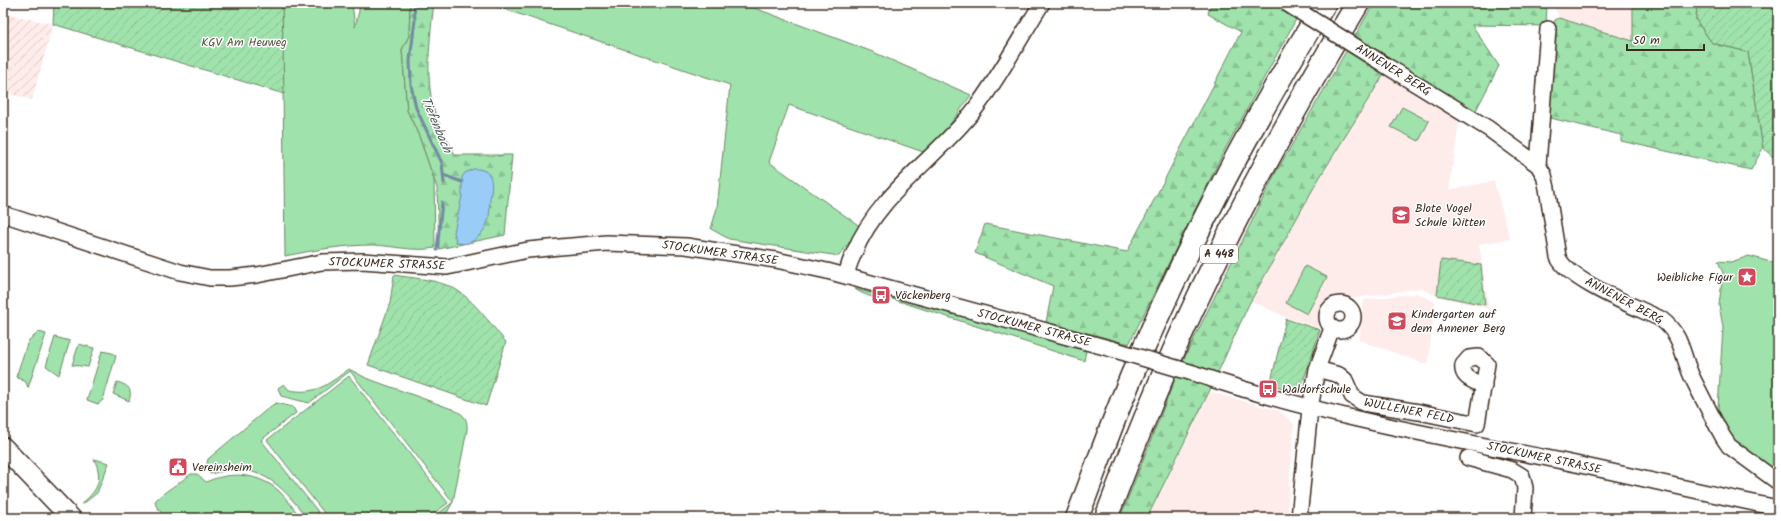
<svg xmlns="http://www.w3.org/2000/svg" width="1781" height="521" font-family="Kalam,sans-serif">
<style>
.built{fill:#feeceb}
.industrial{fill:url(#industrial-furrows)}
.grass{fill:#9fe2ac;stroke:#6d8665}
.forest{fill:url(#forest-firs);stroke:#6d8665}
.garden{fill:url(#garden-furrows);stroke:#6d8665}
.water{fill:#99ccf6;stroke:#738ba0}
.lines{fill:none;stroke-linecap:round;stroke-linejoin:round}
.stream{stroke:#738ba0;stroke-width:3}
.minor-casing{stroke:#3b2a1e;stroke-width:18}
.major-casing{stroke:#3b2a1e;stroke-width:22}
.highway-casing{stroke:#3b2a1e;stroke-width:25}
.minor{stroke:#fff;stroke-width:15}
.major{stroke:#fff;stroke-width:19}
.highway{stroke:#fff;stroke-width:22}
.minor-bridge-casing{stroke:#3b2a1e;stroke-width:18;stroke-linecap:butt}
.minor-bridge{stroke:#fff;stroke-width:15}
.labels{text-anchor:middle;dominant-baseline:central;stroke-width:3;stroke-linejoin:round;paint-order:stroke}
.shield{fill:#fff;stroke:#766a62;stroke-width:1}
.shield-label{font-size:11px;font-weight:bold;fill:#3b2a1e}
.park-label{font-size:12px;fill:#545842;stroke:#fff}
.street-label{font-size:12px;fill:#3b2a1e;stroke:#fff}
.poi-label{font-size:12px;fill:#3b2a1e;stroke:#fff;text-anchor:start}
.water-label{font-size:13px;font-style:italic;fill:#575b5f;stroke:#fff}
</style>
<defs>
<pattern id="industrial-furrows" width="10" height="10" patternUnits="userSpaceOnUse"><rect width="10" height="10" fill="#feeceb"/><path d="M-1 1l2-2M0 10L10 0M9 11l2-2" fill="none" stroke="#dbcbc9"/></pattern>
<pattern id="forest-firs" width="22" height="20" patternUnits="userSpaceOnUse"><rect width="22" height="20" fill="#9fe2ac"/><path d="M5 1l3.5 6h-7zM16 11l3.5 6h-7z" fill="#8ac294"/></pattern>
<pattern id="garden-furrows" width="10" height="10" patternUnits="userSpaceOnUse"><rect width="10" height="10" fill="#9fe2ac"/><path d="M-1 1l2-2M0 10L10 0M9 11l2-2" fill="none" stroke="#8ac294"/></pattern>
</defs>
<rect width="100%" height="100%" fill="#fff"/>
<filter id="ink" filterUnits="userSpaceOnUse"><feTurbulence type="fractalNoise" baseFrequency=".025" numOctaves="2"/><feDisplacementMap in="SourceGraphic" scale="8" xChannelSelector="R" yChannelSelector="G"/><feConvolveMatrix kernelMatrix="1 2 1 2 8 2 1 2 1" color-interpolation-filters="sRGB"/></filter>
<g filter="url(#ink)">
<path class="built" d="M 1553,3 L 1633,3 L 1633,41 L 1559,18 Z
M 1386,71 L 1460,117 L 1449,190 L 1494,181 L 1510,239 L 1479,244 L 1489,309 L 1436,296 L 1421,288 L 1356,298 L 1341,296 L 1330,298 L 1324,310 L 1318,328 L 1288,318 L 1251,301 L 1318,180 Z
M 1417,293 L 1435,302 L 1428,365 L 1359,340 L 1364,300 Z
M 1210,392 L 1280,411 L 1294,424 L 1287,518 L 1148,518 Z"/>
<path class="industrial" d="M 3,13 L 53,24 L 32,100 L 3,92 Z"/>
<path class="grass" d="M 282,3 L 352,3 L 355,27 L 359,11 L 359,3 L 410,3 L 409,36 L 402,50 L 407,110 L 419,136 L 434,179 L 435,248 C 415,252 394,246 374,245 C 343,245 315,250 285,256 Z
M 486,3 L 741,3 L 873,52 L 971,95 L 949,126 L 926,153 L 789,105 L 769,162 L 861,227 L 839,256 L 729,239 L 711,229 L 717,208 L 730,85 Z
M 1402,107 L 1429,121 L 1419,141 L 1391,127 Z
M 1749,256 L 1778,264 L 1778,475 L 1743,449 L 1717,424 L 1723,327 L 1719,305 L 1723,273 L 1718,261 L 1731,262 Z
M 1305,266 L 1327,277 L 1307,314 L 1286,303 Z
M 855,289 L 883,296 L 884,293 L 1086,351 L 1084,361 L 886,297 C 878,301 862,294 855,289 Z
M 39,332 L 46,334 L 28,388 L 26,382 L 16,377 L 28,341 Z
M 55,337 L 70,341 L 59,375 L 46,366 Z
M 79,344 L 94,348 L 88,367 L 72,365 Z
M 102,351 L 112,353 L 116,356 L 103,400 L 98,404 L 87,400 Z
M 349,369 L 366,378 L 452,409 C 463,414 468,417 467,430 L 453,502 L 444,518 L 433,518 L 453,502 L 350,371 L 309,403 L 281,396 L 278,388 L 284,384 L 289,390 C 316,395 327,385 349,369 Z
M 349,376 L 448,503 L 428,518 L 328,518 L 267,440 Z
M 117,382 C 128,385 133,389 129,401 L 113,394 Z
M 276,403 L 293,407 L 296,413 L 261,440 L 323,518 L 307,518 C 279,482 259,461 210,474 L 206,468 L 208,459 L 271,406 Z
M 94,459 L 109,463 L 97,493 L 82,505 L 82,503 C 99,490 103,478 94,459 Z
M 191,474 L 197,474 L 206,482 C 230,471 259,473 279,491 C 287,499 294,509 301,518 L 166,518 L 156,506 L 155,501 C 166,490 178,484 191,474 Z"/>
<path class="forest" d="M 410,3 L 434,3 C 430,37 424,83 436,116 C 441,129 449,142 455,155 L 512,155 L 505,235 L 439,249 L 437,188 L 419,136 L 407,110 L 402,50 L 409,36 Z
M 1211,3 L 1305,3 L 1223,153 L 1129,344 L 1046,322 L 1053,286 L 975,253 L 985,224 L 1127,252 L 1241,32 L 1208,14 Z
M 1374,3 L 1547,3 L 1546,26 L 1472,25 L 1499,66 L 1473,116 L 1386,71 L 1318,180 L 1249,304 L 1209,392 L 1147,518 L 1120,518 L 1179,369 L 1275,174 Z
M 1633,3 L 1697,3 L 1696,20 L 1712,43 L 1748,52 L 1763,148 L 1751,170 L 1621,141 L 1621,135 L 1546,117 L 1552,30 L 1555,20 L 1559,18 L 1633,41 Z"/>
<path class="garden" d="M 54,3 L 282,3 L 284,94 L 53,24 Z
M 1697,3 L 1778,3 L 1778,147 L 1773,157 L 1763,148 L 1748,52 L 1712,43 L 1696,20 Z
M 1441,260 L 1481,265 L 1485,305 L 1437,295 Z
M 394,275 C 412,278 432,279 449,286 C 471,295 490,324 506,342 L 486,406 L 368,365 L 390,303 Z
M 1286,319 L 1320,330 L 1301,388 L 1298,391 L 1270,385 Z"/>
<path class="water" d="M 473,169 C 494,168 493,183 490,199 C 489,205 490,212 489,218 C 485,232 472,249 456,242 L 454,232 L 462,196 L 462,177 L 465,173 Z"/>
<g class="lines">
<path class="stream" d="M 414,3 L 415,20 L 410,60 L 411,85 L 416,108 L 442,163 L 444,183
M 443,175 L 462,182
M 437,250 L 442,202"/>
<g class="minor-casing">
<path id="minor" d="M 1385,65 L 1489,129 L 1538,165 L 1544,175 L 1547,188 L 1558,257 C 1567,280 1636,307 1661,319 C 1683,336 1681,353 1692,377 C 1702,397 1712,417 1723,437 L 1729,446 L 1778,482
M 1538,165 L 1548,29
M 3,214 L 180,272 L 210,278 L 230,278 L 257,275 L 322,262 L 362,261 L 447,267 L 528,250 L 560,247 L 607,243 L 686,246 L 776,260 L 827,271 L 1112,349
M 847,276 C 847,267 851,260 854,253 C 878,194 937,158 975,109 C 1000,76 1020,38 1042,3
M1327 317a13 13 0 1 1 26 0a13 13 0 1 1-26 0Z
M 1317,369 L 1339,375 L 1345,380 L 1352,396 L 1363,403 L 1419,412 L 1477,424 L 1487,364 L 1479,357 L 1469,358 L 1463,365 C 1461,378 1474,381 1484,386
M 1193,373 C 1307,412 1424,434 1542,457 C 1621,473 1699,492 1778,508
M 1468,458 L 1512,470 L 1522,476 L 1525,488 L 1523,518
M 1299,518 L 1310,409 L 1317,369 L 1332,328"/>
</g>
<g class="major-casing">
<path id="major" d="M 3,447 L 71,518"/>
</g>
<g class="highway-casing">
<path id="highway" d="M 1077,518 C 1096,468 1114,417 1135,368 C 1189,242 1253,120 1325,3
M 1106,518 C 1124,471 1142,424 1162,378 C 1217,248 1285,123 1358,3"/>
</g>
<use href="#minor" class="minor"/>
<use href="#major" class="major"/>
<use href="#highway" class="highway"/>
<g class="minor-bridge-casing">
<path id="minor-bridge" d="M 1286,3 L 1385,65
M 1112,349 L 1193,373"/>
</g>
<use href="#minor-bridge" class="minor-bridge"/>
</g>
</g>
<defs>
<g id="school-square" transform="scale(1)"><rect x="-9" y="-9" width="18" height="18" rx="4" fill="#d1495b" stroke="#fff"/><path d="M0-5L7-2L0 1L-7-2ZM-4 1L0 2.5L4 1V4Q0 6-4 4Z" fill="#fff"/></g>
<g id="sight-square" transform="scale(1)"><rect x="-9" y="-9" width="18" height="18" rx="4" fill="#d1495b" stroke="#fff"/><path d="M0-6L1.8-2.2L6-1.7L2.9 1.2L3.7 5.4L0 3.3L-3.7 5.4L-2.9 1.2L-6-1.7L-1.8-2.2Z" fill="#fff"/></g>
<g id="bus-square" transform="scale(1)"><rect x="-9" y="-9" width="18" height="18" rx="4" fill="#d1495b" stroke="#fff"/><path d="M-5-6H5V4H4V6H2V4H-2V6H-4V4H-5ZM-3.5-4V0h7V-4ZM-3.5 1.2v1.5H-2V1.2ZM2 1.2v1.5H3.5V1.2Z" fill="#fff"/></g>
<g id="civic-square" transform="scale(1)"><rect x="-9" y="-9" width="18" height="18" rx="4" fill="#d1495b" stroke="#fff"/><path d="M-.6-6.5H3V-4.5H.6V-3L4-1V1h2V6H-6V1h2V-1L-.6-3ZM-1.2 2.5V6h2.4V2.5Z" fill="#fff"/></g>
</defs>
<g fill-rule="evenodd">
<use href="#school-square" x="1401" y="215"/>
<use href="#sight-square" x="1747" y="277"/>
<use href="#bus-square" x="881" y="295"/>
<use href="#school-square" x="1397" y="321"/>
<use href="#bus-square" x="1268" y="389"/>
<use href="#civic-square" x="178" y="467"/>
</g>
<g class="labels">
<rect class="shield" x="1200" y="245" width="38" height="18" rx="3"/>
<g class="shield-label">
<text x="1219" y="254">A 448</text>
</g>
<g class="park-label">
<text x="244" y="42">KGV Am Heuweg</text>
</g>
<g class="street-label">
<text transform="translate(1393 70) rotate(32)">ANNENER BERG</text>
<text transform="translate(720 253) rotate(8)">STOCKUMER STRASSE</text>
<text transform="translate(387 264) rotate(2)">STOCKUMER STRASSE</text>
<text transform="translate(1624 301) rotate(28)">ANNENER BERG</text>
<text transform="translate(1034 328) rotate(15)">STOCKUMER STRASSE</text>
<text transform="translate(1409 411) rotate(11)">WULLENER FELD</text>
<text transform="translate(1544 458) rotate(12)">STOCKUMER STRASSE</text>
</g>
<g class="poi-label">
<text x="1415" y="208">Blote Vogel<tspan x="1415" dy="14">Schule Witten</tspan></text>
<text x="1733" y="277" text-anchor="end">Weibliche Figur</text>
<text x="895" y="295">Vöckenberg</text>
<text x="1411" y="314">Kindergarten auf<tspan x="1411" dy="14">dem Annener Berg</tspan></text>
<text x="1282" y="389">Waldorfschule</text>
<text x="192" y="467">Vereinsheim</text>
</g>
<g class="water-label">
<text transform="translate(436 125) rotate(67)">Tiefenbach</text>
</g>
</g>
<rect width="1781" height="521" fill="none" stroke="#fff" stroke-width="16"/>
<rect x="8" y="8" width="1765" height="505" fill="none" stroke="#3b2a1e" stroke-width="1.5" filter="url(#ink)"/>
<path d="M1627 44v6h77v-6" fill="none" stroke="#3b2a1e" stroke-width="2"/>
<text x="1633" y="44" font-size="12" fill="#3b2a1e" stroke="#ffffff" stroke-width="3" paint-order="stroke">50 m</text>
</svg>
